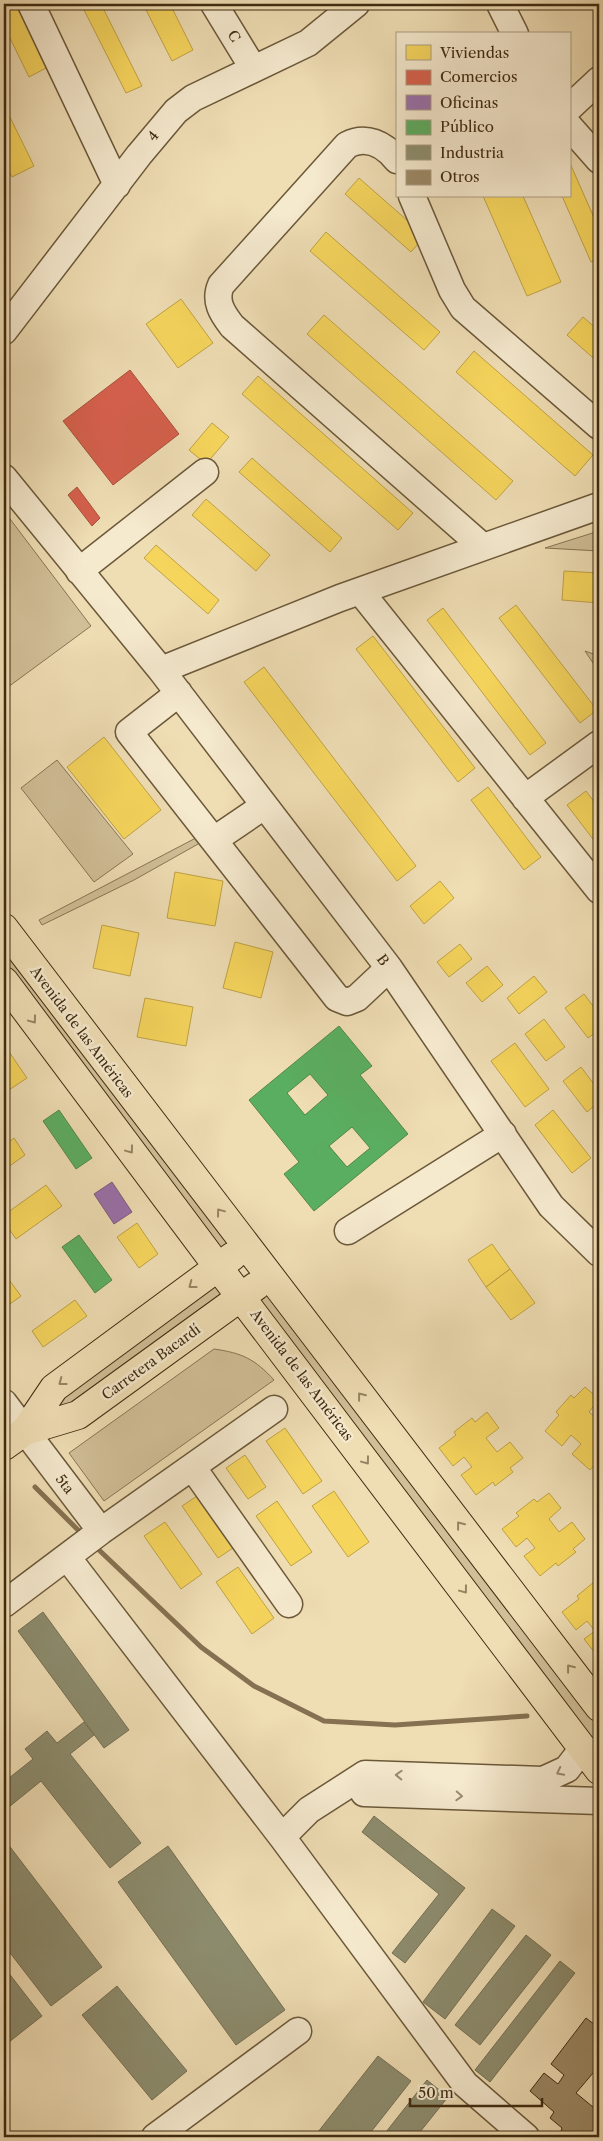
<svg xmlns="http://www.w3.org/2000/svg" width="603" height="2141" font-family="'Libre Caslon Text',serif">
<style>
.green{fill:#d1bf98;stroke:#887554}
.homes{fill:#f6d55c;stroke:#bfa245}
.shops{fill:#d6604d;stroke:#a9503b}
.offices{fill:#9970ab;stroke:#7e5b7c}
.public{fill:#5aae61;stroke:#528749;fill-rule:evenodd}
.industry{fill:#8c8c6e;stroke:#756f52}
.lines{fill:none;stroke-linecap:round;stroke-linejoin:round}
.stream{stroke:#857151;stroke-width:5}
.building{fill:#9b8865;stroke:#3f2b10}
.minor-casing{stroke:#6b5839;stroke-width:29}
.major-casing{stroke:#3f2b10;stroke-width:30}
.minor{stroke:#f5e9ce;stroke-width:26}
.major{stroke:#efddb4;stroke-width:28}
.oneway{stroke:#978462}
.oneway2{stroke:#9a8a6f}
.labels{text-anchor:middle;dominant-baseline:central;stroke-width:5;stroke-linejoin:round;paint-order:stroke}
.street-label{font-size:14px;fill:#3f2b10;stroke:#f5e9ce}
</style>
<rect width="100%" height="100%" fill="#efddb4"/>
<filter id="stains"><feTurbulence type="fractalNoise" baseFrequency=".004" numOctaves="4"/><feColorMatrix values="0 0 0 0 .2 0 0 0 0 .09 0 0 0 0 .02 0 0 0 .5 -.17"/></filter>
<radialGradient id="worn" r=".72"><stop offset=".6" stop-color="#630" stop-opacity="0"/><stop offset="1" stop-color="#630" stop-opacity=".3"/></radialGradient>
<path class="green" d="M 4,511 L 91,626 L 4,690 Z
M 599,531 L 599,551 L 545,548 Z
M 585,651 L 599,656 L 599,672 Z
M 57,760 L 133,854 L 94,882 L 21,788 Z
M 213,829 L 216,834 L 134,880 L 42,925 L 39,920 Z
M 4,946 L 229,1243 L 219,1251 L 4,966 Z
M 216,1282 L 225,1294 L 72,1405 L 52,1411 L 64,1394 Z
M 268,1291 L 599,1724 L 599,1743 L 592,1743 L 258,1299 Z
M 214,1349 C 242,1353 255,1359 274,1380 L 104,1501 L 69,1453 Z"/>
<path class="homes" d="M 4,4 L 16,4 L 48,67 L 29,77 L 4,26 Z
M 81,4 L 101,4 L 142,86 L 126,93 Z
M 143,4 L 170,4 L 193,50 L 172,61 Z
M 4,105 L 34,166 L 12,177 L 4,161 Z
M 569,161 L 599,229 L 599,258 L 591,262 L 562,196 L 569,196 Z
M 359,178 L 425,236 L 411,252 L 345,194 Z
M 483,196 L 523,196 L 561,282 L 527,296 Z
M 326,232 L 440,332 L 424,350 L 310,251 Z
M 181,299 L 213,343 L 178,368 L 146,324 Z
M 324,315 L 513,481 L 496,500 L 307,334 Z
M 583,317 L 599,331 L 599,363 L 567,335 Z
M 474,351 L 593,455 L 575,476 L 456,372 Z
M 258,376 L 413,513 L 398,530 L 242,394 Z
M 212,423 L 229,437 L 206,464 L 189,450 Z
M 252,458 L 342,538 L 330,552 L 239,472 Z
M 206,499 L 270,555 L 256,571 L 192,515 Z
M 156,545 L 219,600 L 208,614 L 144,558 Z
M 564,571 L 599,573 L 599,603 L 562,600 Z
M 516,605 L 597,710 L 580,723 L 499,618 Z
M 443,608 L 546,743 L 530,755 L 427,620 Z
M 373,636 L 475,768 L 458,782 L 356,649 Z
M 264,667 L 416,866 L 397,881 L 244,682 Z
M 104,737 L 161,810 L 124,839 L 67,767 Z
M 488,787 L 541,857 L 524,870 L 471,800 Z
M 586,791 L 599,808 L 599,847 L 567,805 Z
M 175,872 L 223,881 L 215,926 L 167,918 Z
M 440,881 L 454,898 L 424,924 L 410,906 Z
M 102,925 L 139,933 L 130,976 L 93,968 Z
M 235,942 L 273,952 L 261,998 L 223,988 Z
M 460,944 L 472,959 L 449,977 L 437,962 Z
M 487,966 L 503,985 L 482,1002 L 466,983 Z
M 534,976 L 547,992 L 519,1014 L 507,998 Z
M 584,994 L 599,1014 L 599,1030 L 588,1038 L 565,1008 Z
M 145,998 L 193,1007 L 186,1046 L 137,1037 Z
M 544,1019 L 565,1047 L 546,1061 L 525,1034 Z
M 515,1043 L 549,1089 L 525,1107 L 491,1061 Z
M 5,1046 L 27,1078 L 9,1090 L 4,1082 Z
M 581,1067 L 599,1091 L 599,1102 L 587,1112 L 563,1081 Z
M 553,1110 L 591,1158 L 572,1173 L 535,1125 Z
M 14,1138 L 25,1155 L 4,1170 L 4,1146 Z
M 46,1185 L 62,1206 L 16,1239 L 4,1222 L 4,1215 Z
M 137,1223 L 158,1254 L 139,1268 L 117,1237 Z
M 492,1244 L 510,1269 L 486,1287 L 468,1260 Z
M 510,1269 L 535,1303 L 511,1320 L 486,1287 Z
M 4,1273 L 21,1296 L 6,1307 L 4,1304 Z
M 75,1300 L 87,1316 L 43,1347 L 32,1331 Z
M 585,1387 L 599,1399 L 589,1412 L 599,1421 L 599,1460 L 590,1470 L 572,1454 L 581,1444 L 571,1435 L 562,1446 L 545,1431 L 559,1415 L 556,1412 L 571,1395 L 574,1398 Z
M 487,1412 L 499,1428 L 486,1438 L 497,1452 L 510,1442 L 523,1458 L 510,1468 L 513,1472 L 495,1486 L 493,1482 L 476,1495 L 461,1475 L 472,1467 L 464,1457 L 453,1466 L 439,1448 L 456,1435 L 454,1432 L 472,1418 L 475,1422 Z
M 285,1428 L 322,1481 L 303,1494 L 266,1441 Z
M 245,1455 L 266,1487 L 248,1499 L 226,1468 Z
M 334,1491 L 369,1542 L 348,1557 L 312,1506 Z
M 203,1492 L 239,1544 L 218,1558 L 182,1506 Z
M 549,1493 L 561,1508 L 549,1519 L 559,1532 L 572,1522 L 585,1539 L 573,1549 L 576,1552 L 558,1566 L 556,1563 L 540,1576 L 524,1556 L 535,1548 L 527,1538 L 516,1547 L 502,1529 L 519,1516 L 516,1513 L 534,1499 L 537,1502 Z
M 277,1501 L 312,1552 L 291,1566 L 256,1516 Z
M 165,1522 L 202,1574 L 181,1589 L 144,1536 Z
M 238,1567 L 274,1618 L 252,1634 L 216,1582 Z
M 594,1582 L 597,1585 L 599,1583 L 599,1658 L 584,1639 L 595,1631 L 587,1621 L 576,1630 L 562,1612 L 579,1599 L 577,1596 Z"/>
<path class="shops" d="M 130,370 L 179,434 L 113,485 L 63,421 Z
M 77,487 L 100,518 L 92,526 L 68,495 Z"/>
<path class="offices" d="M 112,1182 L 132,1212 L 114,1224 L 94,1194 Z"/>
<path class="public" d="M 339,1026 L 372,1066 L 360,1075 L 408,1134 L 314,1211 L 284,1174 L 299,1162 L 249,1100 ZM 310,1074 L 328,1095 L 305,1115 L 287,1093 ZM 352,1127 L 370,1148 L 347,1167 L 329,1146 Z
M 59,1110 L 92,1158 L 76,1169 L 43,1121 Z
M 79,1235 L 112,1280 L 95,1293 L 62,1247 Z"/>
<path class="industry" d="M 43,1612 L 129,1730 L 104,1748 L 18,1631 Z
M 84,1722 L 94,1735 L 70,1754 L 141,1843 L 110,1868 L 41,1781 L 4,1811 L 4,1782 L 33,1759 L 25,1749 L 47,1731 L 57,1743 Z
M 374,1816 L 465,1888 L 405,1963 L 392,1953 L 439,1894 L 362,1832 Z
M 4,1839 L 102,1967 L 51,2006 L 4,1945 Z
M 168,1846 L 285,2010 L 236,2045 L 118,1882 Z
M 492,1909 L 515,1926 L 445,2019 L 423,2002 Z
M 526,1935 L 551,1955 L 480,2045 L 455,2025 Z
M 560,1961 L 575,1973 L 490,2082 L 475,2070 Z
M 4,1967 L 42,2016 L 4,2046 Z
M 117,1986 L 187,2071 L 152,2100 L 82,2015 Z
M 378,2056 L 411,2081 L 367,2137 L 314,2137 Z
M 427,2080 L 448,2097 L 416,2137 L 382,2137 Z"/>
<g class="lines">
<path class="stream" d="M 35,1487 L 78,1530
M 99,1550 L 201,1647 L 254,1686 L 324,1721 L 395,1725 L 527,1716"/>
</g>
<path class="building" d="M 586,2018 L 599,2028 L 599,2066 L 576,2093 L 593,2107 L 599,2099 L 599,2137 L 559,2137 L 562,2128 L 550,2118 L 554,2112 L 530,2091 L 544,2073 L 558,2084 L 564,2075 L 551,2064 Z"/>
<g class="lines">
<g class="minor-casing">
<path id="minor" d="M 31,4 L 117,185
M 214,4 L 253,68
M 500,4 L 515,34
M 569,108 L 599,80
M 569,126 L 599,160
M 397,160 C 384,144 366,135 347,145 L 221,285 C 214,301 222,313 232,326 L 483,547
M 412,196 L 452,290 L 463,308 L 599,426
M 4,331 L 139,155 L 176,111 L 193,98 L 308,43 L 356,4
M 4,478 L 161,670 L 389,968 L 551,1206 L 599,1253
M 79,571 L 205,472
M 360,591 L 599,890
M 161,670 L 340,598 L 599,506
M 179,693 L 129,732 L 337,998 L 347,1002 L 357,998 L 389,968
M 525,798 L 599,744
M 214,840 L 264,806
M 348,1231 L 503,1134
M 4,1403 L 101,1531
M 193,1468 L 289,1604
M 67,1557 L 282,1837 L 465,2084 L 526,2137
M 4,1604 L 101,1531 L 274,1409
M 364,1793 L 599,1801
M 282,1837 L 309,1810 L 365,1774 L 543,1780 L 567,1769 L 580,1752 L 599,1751
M 155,2137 L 298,2031"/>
</g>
<g class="major-casing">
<path id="major" d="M 4,928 L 599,1707
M 4,981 L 218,1267 L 599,1770
M 233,1256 L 54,1388 L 25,1431 L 78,1415 L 256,1286
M 4,1446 L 25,1431"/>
</g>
<use href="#minor" class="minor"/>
<use href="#major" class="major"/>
</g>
<defs><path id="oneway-chevron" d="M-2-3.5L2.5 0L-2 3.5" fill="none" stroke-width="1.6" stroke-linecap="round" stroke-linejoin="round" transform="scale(1.25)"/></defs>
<g class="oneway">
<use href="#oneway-chevron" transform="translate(33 1020) rotate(53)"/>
<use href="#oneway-chevron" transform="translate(130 1150) rotate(53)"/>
<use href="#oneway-chevron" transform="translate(220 1212) rotate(-127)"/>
<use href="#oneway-chevron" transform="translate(192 1285) rotate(143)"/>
<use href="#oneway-chevron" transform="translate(62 1382) rotate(143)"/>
<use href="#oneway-chevron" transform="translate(361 1396) rotate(-128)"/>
<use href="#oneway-chevron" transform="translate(366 1461) rotate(53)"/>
<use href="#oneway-chevron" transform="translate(460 1525) rotate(-128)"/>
<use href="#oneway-chevron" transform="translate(464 1590) rotate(53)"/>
<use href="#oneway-chevron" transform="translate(570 1668) rotate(-128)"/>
</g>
<g class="oneway2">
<use href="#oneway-chevron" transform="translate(560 1772) rotate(153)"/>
<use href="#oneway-chevron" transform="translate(399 1775) rotate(-178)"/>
<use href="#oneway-chevron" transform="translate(459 1796) rotate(3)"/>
</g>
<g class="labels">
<g class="street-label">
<text transform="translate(234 36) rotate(59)">C</text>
<text transform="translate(153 136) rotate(-51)">4</text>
<text transform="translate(383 960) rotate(53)">B</text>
<text transform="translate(82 1032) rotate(53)">Avenida de las Américas</text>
<text transform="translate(151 1362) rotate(-36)">Carretera Bacardí</text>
<text transform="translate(302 1375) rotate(53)">Avenida de las Américas</text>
<text transform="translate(65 1484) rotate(53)">5ta</text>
</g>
</g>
<rect width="603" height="2141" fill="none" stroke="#efddb4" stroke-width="20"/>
<rect x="5" y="5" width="593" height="2131" fill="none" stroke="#3f2b10" stroke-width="2.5"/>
<rect x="10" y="10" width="583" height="2121" fill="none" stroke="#3f2b10"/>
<rect x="396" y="32" width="175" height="165" fill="#f5e9ce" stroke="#ac9d82"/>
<rect x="406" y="45" width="25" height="15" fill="#f6d55c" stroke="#ac9d82"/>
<text x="440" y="58" font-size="15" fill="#3f2b10">Viviendas</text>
<rect x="406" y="70" width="25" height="15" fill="#d6604d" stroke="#ac9d82"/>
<text x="440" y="82" font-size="15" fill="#3f2b10">Comercios</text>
<rect x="406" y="95" width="25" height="15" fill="#9970ab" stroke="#ac9d82"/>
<text x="440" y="108" font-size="15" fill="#3f2b10">Oficinas</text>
<rect x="406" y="120" width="25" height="15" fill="#5aae61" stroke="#ac9d82"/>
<text x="440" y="132" font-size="15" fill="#3f2b10">Público</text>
<rect x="406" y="145" width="25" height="15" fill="#8c8c6e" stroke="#ac9d82"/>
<text x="440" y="158" font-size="15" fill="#3f2b10">Industria</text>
<rect x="406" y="170" width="25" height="15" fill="#9b8865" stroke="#ac9d82"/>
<text x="440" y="182" font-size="15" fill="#3f2b10">Otros</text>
<path d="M410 2098v8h132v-8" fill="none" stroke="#3f2b10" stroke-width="2.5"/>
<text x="418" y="2098" font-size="15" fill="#3f2b10" stroke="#f5e9ce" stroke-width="4" paint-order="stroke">50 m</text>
<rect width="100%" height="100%" filter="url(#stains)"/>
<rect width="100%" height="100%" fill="url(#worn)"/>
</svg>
